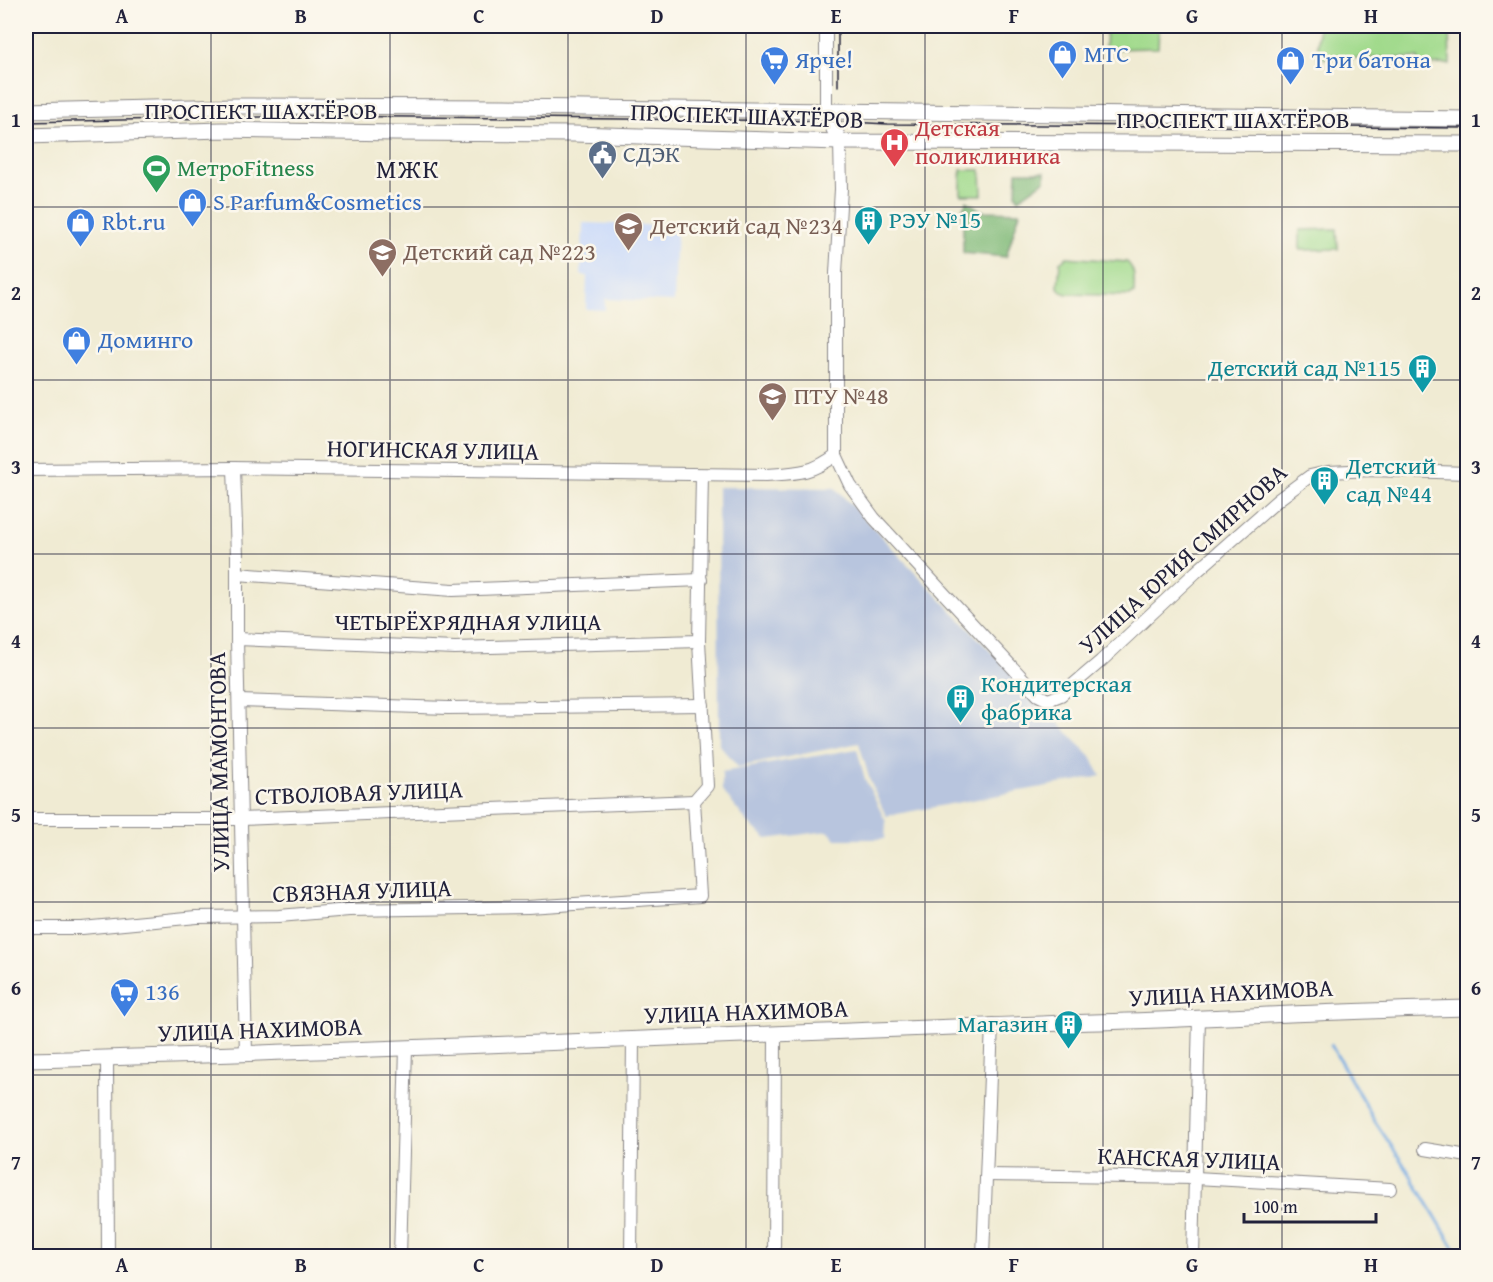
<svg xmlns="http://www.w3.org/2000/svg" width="1493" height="1282" viewBox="0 0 1493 1282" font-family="'Gentium Book Plus',serif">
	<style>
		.built { fill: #ccdbf9 }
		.industrial { fill: #b8c5de }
		.green { fill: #a1da8c; stroke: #627e64; stroke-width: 1.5 }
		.forest { fill: #80ba78; stroke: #516e5a; stroke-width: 1.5 }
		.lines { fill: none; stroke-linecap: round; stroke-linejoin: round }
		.stream { stroke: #74aae2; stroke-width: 3 }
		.minor-casing { stroke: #898687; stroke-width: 14 }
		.major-casing { stroke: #898687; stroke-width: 17 }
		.minor { stroke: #fff; stroke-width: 12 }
		.major { stroke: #fff; stroke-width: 15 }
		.tram { stroke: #22223b; stroke-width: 1.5 }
		.grid { fill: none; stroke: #22223b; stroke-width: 1.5; stroke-opacity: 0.55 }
		.labels { text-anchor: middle; stroke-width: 5; stroke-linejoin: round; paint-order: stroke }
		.shop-label { font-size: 24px; fill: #366cbe; stroke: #fbf7ec; text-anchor: start }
		.street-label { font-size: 24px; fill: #22223b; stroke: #fbf7ec }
		.health-label { font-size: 24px; fill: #be3a42; stroke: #fbf7ec; text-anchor: start }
		.service-label { font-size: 24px; fill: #4e5e75; stroke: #fbf7ec; text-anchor: start }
		.leisure-label { font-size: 24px; fill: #27864d; stroke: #fbf7ec; text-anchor: start }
		.culture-label { font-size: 24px; fill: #0d838f; stroke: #fbf7ec; text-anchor: start }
		.education-label { font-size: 24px; fill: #785e54; stroke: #fbf7ec; text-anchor: start }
		.neighbourhood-label { font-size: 26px; letter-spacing: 1.5px; fill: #22223b; stroke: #fbf7ec }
		.neatline { fill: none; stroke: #22223b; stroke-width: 2 }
		.grid-label { font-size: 20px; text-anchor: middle; font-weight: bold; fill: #22223b }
	</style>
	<rect width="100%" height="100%" fill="#fbf7ec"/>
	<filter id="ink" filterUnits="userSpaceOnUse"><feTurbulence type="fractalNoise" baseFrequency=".0167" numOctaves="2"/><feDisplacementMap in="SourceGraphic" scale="12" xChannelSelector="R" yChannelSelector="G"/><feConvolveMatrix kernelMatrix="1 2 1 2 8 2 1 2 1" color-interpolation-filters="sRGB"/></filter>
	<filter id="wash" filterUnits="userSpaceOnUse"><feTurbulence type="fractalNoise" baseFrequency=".008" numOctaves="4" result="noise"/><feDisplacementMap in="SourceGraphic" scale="24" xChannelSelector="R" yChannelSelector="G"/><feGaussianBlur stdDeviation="1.35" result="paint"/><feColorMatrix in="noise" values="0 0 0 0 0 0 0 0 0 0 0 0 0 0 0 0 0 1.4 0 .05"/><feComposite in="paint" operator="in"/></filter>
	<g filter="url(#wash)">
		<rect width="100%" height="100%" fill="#f0ebd3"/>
		<path class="built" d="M583 223 677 226 674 302 605 299V310L586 309 587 276 581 275Z"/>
		<g class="industrial">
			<path d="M718 487 835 488 1091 757 1101 776 886 816 870 781 859 743 738 767 719 745Z"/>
			<path d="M857 749 865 779 886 822 885 839H836L828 831 767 839 748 823 722 790V772Z"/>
		</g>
		<g class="green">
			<path d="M1106 26H1159L1158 48 1105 49Z"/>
			<path d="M1424 26H1449L1450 64 1418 65V58H1318V28H1423Z"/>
			<path d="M961 170H981L982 195H961Z"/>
			<path d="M1337 229 1338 249 1300 250V230Z"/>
			<path d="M1067 257 1127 262C1136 270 1134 281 1134 293L1130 296 1067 294 1061 292 1058 287 1060 262Z"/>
		</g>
		<g class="forest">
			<path d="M1017 172H1045V180L1019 199 1016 195Z"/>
			<path d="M967 201 982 211 1020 212 1006 257 963 253V208Z"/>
		</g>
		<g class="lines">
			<path class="stream" d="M1331 1045 1374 1120 1410 1174 1459 1256"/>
		</g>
	</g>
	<g filter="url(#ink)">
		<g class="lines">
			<defs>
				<g id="minor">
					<path d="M826 26V112"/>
					<path d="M840 142 841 189 836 273V455L850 485 874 518 1038 695 1048 700 1061 695 1101 661 1196 572 1279 499 1310 476 1328 472 1372 470 1468 473"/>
					<path d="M234 468 237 556V639L246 1054"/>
					<path d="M26 470 234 468 766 475C796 473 811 474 836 455"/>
					<path d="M237 574 453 590 701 580"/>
					<path d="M237 639 455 648 699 641"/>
					<path d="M239 701 448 708 703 705"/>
					<path d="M26 819H241L694 801"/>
					<path d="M26 928H82L197 917 279 916 349 910 528 907 700 896 694 801 707 786 699 641 702 475"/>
					<path d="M107 1058 108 1256"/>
					<path d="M1425 1149 1468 1156"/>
					<path d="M987 1175 1196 1178 1390 1189"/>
					<path d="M400 1256 406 1048"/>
					<path d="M631 1256 633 1039"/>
					<path d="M774 1256 775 1034"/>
					<path d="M983 1256 992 1024"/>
					<path d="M1193 1256 1199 1017"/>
				</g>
				<g id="major">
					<path d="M26 111 235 106 505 107 1468 119"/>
					<path d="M826 112 840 142"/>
					<path d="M26 136 222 130 395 133 574 134 840 142 1468 144"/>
					<path d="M26 1060C393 1051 760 1033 1127 1021 1241 1017 1354 1010 1468 1008"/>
				</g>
			</defs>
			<use href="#minor" class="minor-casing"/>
			<use href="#major" class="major-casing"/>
			<use href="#minor" class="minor"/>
			<use href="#major" class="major"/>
			<g class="tram">
				<path d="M838 26V86"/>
				<path d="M26 122 307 116 830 121 888 124 1468 128"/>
			</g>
		</g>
	</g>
	<path class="grid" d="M211 26V1256M390 26V1256M568 26V1256M746 26V1256M925 26V1256M1103 26V1256M1282 26V1256M26 207H1468M26 380H1468M26 554H1468M26 728H1468M26 902H1468M26 1075H1468"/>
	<defs>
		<symbol id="shop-pin" viewBox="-11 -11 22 30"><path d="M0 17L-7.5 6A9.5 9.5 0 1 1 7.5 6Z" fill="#3f7fe0" stroke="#fbf7ec"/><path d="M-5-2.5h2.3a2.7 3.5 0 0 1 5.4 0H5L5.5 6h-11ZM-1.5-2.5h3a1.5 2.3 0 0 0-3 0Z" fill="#fff"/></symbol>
		<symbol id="supermarket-pin" viewBox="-11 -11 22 30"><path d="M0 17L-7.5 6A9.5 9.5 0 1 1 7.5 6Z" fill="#3f7fe0" stroke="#fbf7ec"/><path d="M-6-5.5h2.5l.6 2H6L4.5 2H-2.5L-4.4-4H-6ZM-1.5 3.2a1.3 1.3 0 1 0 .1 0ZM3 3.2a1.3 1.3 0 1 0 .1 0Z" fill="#fff"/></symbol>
		<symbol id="hospital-pin" viewBox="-11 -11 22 30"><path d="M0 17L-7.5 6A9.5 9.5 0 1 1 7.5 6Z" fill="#e0444e" stroke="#fbf7ec"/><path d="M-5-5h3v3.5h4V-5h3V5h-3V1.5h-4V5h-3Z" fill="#fff"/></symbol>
		<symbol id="civic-pin" viewBox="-11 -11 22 30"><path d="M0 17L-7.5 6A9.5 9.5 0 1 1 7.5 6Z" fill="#5c6f8a" stroke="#fbf7ec"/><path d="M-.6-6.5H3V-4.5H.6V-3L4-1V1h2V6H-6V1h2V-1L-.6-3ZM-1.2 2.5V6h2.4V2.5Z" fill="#fff"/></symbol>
		<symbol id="stadium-pin" viewBox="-11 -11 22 30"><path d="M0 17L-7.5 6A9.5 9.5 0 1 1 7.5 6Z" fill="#2e9e5b" stroke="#fbf7ec"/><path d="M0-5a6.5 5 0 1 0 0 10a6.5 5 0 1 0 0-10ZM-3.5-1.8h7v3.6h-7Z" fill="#fff"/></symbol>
		<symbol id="building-pin" viewBox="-11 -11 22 30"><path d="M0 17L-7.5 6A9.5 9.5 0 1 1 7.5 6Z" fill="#0f9aa8" stroke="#fbf7ec"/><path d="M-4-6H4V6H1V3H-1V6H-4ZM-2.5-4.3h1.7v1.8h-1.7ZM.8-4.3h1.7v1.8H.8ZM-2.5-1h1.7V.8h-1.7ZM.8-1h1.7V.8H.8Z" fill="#fff"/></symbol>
		<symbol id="school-pin" viewBox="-11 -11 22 30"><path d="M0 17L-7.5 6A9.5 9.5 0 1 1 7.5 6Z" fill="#8d6e63" stroke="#fbf7ec"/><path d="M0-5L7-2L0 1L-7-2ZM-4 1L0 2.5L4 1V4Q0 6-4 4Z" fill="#fff"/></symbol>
		<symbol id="university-pin" viewBox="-11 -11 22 30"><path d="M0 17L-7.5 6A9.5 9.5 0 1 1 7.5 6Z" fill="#8d6e63" stroke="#fbf7ec"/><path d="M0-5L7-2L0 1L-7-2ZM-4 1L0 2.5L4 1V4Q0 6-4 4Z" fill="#fff"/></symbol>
	</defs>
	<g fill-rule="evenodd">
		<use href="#shop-pin" x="1046" y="38" width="33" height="45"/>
		<use href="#supermarket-pin" x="758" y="44" width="33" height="45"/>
		<use href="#shop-pin" x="1274" y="44" width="33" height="45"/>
		<use href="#hospital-pin" x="878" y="126" width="33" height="45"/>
		<use href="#civic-pin" x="586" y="138" width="33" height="45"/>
		<use href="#stadium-pin" x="140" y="152" width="33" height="45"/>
		<use href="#shop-pin" x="176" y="186" width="33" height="45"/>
		<use href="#building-pin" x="852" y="204" width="33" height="45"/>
		<use href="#shop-pin" x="64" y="206" width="33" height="45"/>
		<use href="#school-pin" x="612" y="210" width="33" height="45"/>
		<use href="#school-pin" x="366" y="236" width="33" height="45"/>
		<use href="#shop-pin" x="60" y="324" width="33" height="45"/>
		<use href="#building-pin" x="1406" y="352" width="33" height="45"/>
		<use href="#university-pin" x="756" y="380" width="33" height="45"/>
		<use href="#building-pin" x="1308" y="464" width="33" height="45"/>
		<use href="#building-pin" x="944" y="682" width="33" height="45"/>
		<use href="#supermarket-pin" x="108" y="976" width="33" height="45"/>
		<use href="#building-pin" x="1052" y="1008" width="33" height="45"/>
	</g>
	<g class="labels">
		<g class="shop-label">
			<text x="1084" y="62">МТС</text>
			<text x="795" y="68">Ярче!</text>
			<text x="1312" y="68">Три батона</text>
			<text x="213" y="210">S Parfum&amp;Cosmetics</text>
			<text x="102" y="230">Rbt.ru</text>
			<text x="98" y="348">Доминго</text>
			<text x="145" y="1000">136</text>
		</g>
		<g class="street-label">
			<text x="261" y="119">ПРОСПЕКТ ШАХТЁРОВ</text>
			<text transform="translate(747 116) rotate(2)" y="8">ПРОСПЕКТ ШАХТЁРОВ</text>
			<text x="1233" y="128">ПРОСПЕКТ ШАХТЁРОВ</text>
			<text transform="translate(433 450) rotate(1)" y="8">НОГИНСКАЯ УЛИЦА</text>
			<text transform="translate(1183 559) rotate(-42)" y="8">УЛИЦА ЮРИЯ СМИРНОВА</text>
			<text x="468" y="630">ЧЕТЫРЁХРЯДНАЯ УЛИЦА</text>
			<text transform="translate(219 762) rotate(-91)" y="8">УЛИЦА МАМОНТОВА</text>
			<text transform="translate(359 793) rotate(-2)" y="8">СТВОЛОВАЯ УЛИЦА</text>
			<text transform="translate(362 891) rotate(-2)" y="8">СВЯЗНАЯ УЛИЦА</text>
			<text transform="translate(1231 993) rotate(-3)" y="8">УЛИЦА НАХИМОВА</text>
			<text transform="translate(746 1012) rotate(-2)" y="8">УЛИЦА НАХИМОВА</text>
			<text transform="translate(260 1030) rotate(-2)" y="8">УЛИЦА НАХИМОВА</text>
			<text transform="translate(1189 1159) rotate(2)" y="8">КАНСКАЯ УЛИЦА</text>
		</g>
		<g class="health-label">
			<text x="915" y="136">Детская<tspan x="915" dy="28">поликлиника</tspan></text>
		</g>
		<g class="service-label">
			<text x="623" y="162">СДЭК</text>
		</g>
		<g class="leisure-label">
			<text x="177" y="176">МетроFitness</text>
		</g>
		<g class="culture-label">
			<text x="889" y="228">РЭУ №15</text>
			<text x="1401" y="376" text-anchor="end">Детский сад №115</text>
			<text x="1346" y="474">Детский<tspan x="1346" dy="28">сад №44</tspan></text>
			<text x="981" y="692">Кондитерская<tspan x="981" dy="28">фабрика</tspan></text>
			<text x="1048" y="1032" text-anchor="end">Магазин</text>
		</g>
		<g class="education-label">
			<text x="650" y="234">Детский сад №234</text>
			<text x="403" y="260">Детский сад №223</text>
			<text x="794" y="404">ПТУ №48</text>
		</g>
		<g class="neighbourhood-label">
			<text x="408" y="178">МЖК</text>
		</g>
	</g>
	<rect width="1493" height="1282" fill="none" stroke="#fbf7ec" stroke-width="66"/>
	<path d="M1244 1213v9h132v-9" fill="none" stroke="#22223b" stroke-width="3"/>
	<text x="1253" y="1213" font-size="18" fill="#22223b" stroke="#fbf7ec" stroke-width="4.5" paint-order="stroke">100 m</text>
	<rect x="33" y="33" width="1427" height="1216" class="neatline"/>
	<g class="grid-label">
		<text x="122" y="23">A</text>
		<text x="301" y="23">B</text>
		<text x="479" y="23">C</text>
		<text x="657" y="23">D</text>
		<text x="836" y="23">E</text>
		<text x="1014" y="23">F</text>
		<text x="1192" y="23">G</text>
		<text x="1371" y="23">H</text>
		<text x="16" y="127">1</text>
		<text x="1476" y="127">1</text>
		<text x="16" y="300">2</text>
		<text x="1476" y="300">2</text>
		<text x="16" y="474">3</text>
		<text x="1476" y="474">3</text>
		<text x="16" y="648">4</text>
		<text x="1476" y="648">4</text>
		<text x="16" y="822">5</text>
		<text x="1476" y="822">5</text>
		<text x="16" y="995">6</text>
		<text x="1476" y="995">6</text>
		<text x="16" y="1169">7</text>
		<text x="1476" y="1169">7</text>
		<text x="122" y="1272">A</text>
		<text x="301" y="1272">B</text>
		<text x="479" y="1272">C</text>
		<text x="657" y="1272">D</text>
		<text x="836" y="1272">E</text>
		<text x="1014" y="1272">F</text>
		<text x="1192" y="1272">G</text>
		<text x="1371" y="1272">H</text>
	</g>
</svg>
